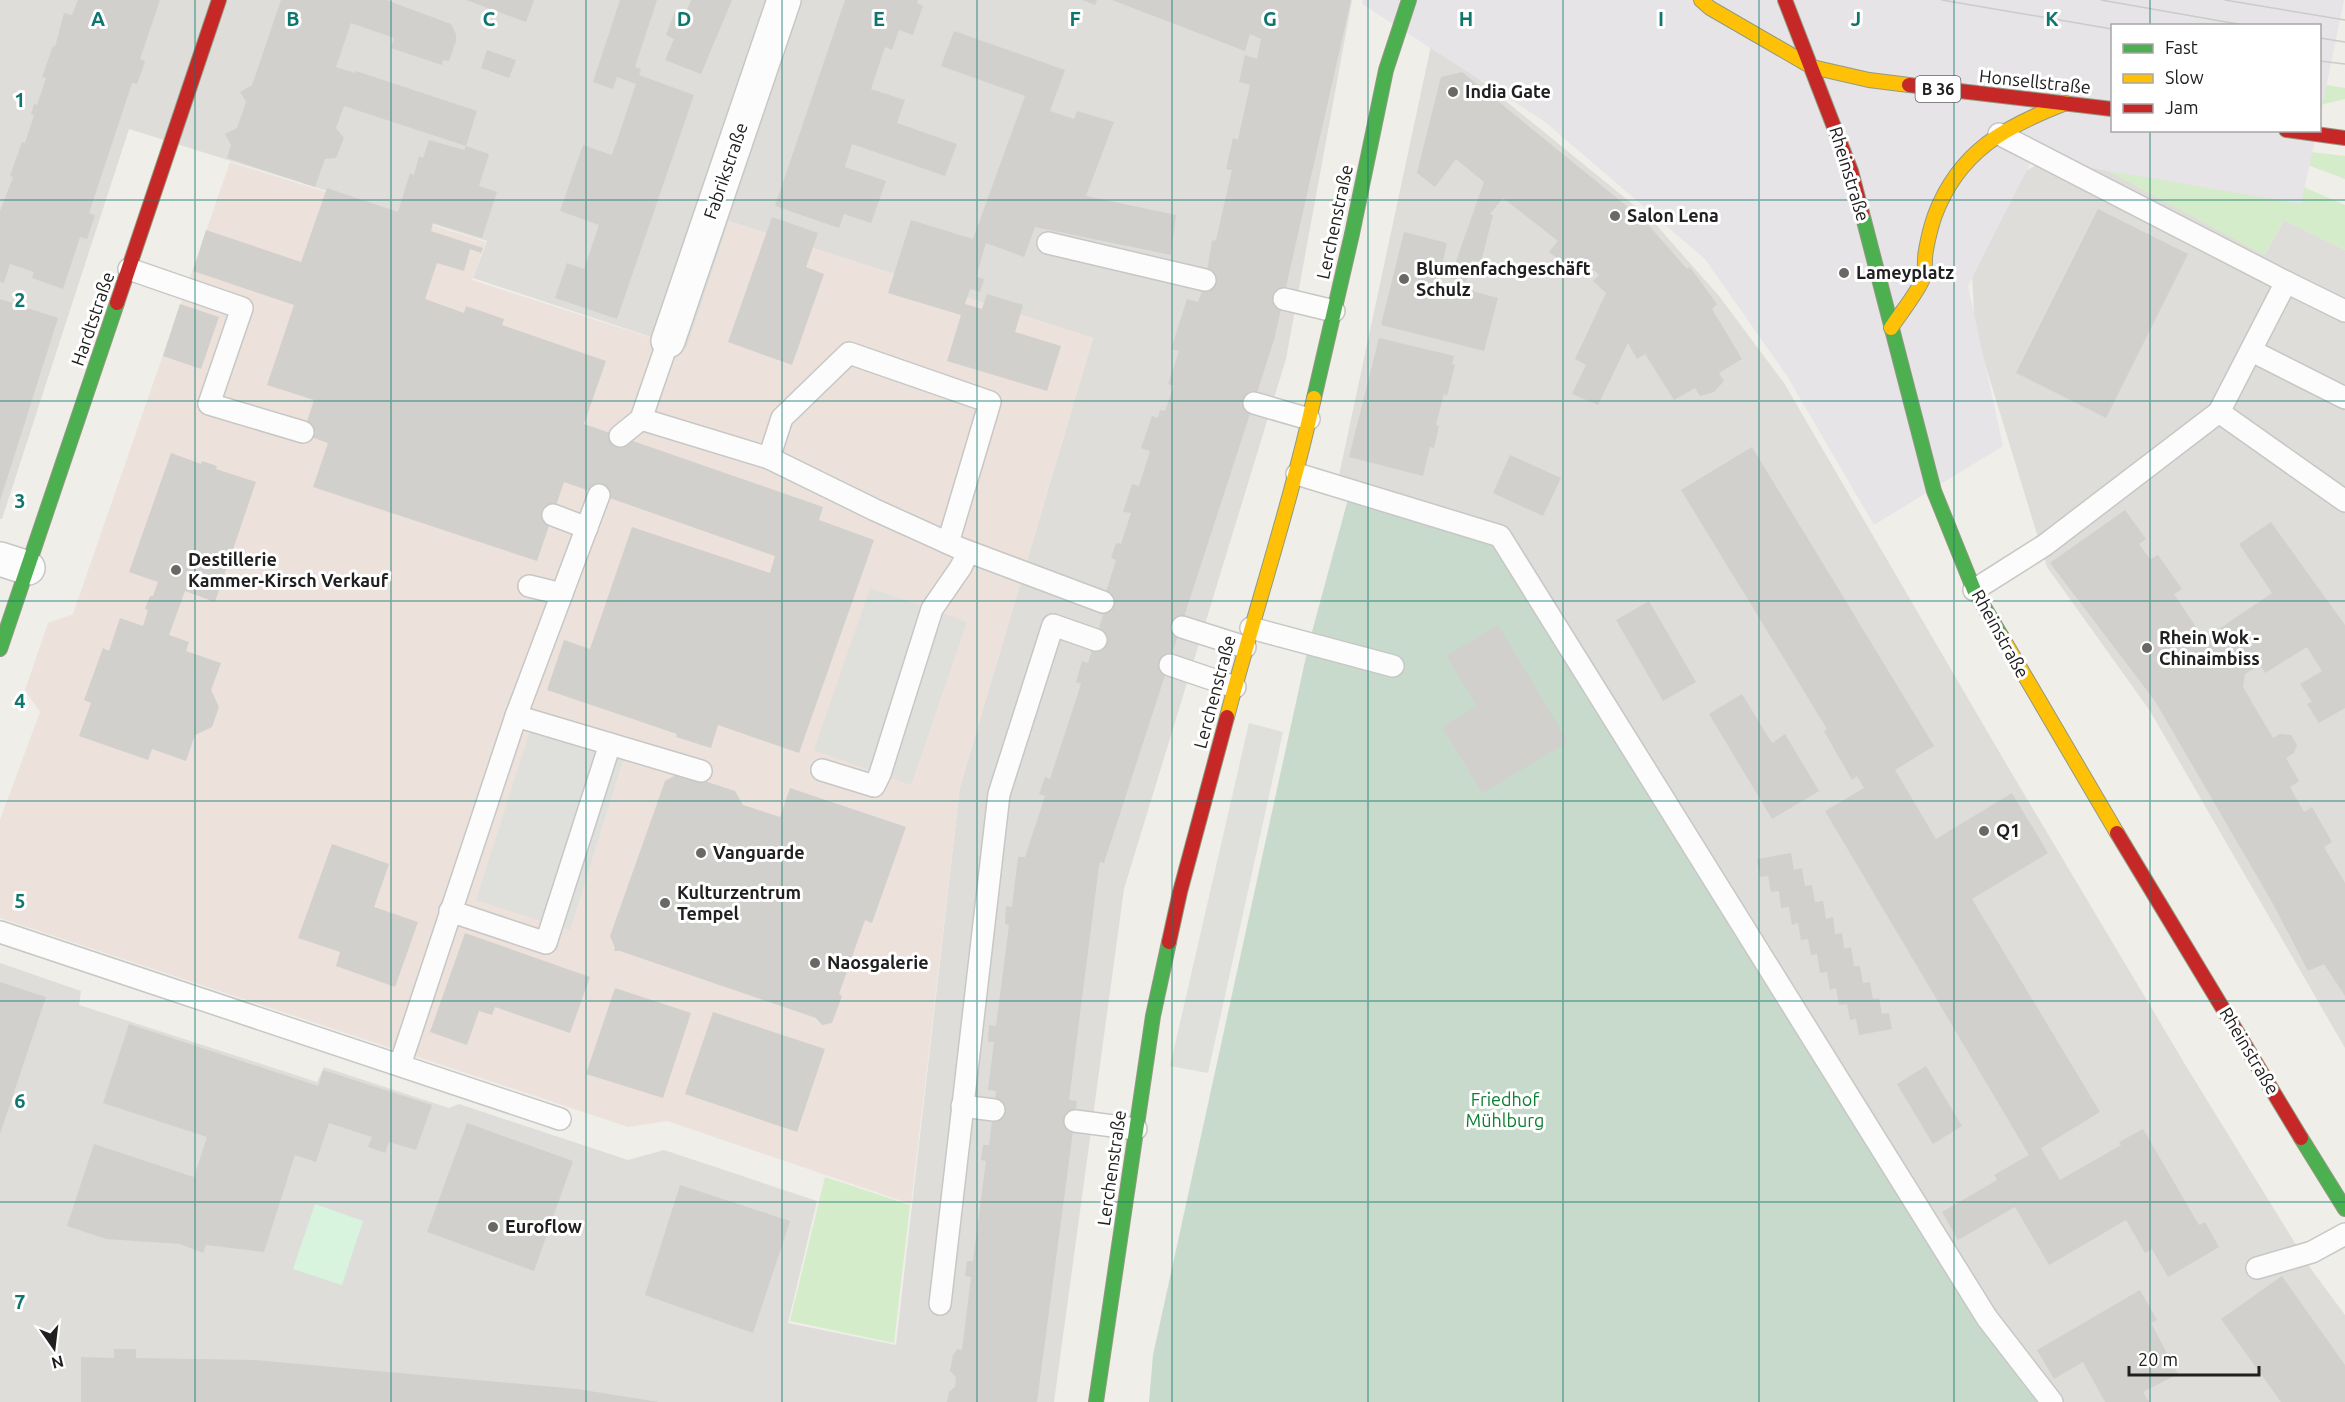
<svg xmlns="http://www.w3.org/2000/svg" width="2345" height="1402" viewBox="0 0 2345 1402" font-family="Ubuntu,sans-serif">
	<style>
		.residential { fill: #deddda }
		.commercial { fill: #ece1db }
		.grass { fill: #d4ecc9 }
		.cemetery { fill: #c8dacc }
		.park { fill: #d8f4df }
		.parking { fill: #dfdfdc }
		.plaza { fill: #e6e4e7 }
		.building { fill: #d1d0cc }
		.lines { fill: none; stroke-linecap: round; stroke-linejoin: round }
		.lane-casing { stroke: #c7c7c5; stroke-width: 24 }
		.street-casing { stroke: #c7c7c5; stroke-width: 36 }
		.fast-casing { stroke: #929980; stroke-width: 16 }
		.slow-casing { stroke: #929980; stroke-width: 16 }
		.jam-casing { stroke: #929980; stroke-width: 16 }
		.lane { stroke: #fdfcfc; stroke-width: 21 }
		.street { stroke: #fdfcfc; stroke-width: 33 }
		.fast { stroke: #4caf50; stroke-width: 14 }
		.slow { stroke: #ffc107; stroke-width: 14 }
		.jam { stroke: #c62828; stroke-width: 14 }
		.tram { stroke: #cbcbca; stroke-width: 1.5 }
		.grid { fill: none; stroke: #0f766e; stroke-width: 1.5; stroke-opacity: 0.55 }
		.poi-dot { fill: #686866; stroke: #fff; stroke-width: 2 }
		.labels { text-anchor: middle; stroke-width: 6; stroke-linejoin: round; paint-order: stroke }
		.shield { fill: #fff; stroke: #636363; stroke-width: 1.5 }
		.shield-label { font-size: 16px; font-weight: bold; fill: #202020 }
		.street-label { font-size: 18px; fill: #202020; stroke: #fff }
		.poi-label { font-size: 18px; font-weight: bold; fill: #202020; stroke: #fff; text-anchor: start }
		.park-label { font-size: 18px; fill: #0d7f32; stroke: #fff }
		.grid-label { font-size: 20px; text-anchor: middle; font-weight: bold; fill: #0f766e; stroke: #fff; stroke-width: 6; stroke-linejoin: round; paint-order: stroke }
	</style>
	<rect width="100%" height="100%" fill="#efeee9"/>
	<g class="residential">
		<path d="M0 0H1352L1286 359 1124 889 1054 1402H0V963L81 991 79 1005 317 1082 324 1067 449 1108 459 1104 628 1160 664 1150 817 1201 788 1323 896 1345 960 787 1093 338 729 221 687 349 473 278 487 241 129 129 2 519H0Z"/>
		<path d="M1432 41 1651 219 1719 296 1784 383 2008 767 2189 1071 2311 1269 2345 1315V1402H2060L1338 480Z"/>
		<path d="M2080 156 2265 254 2284 220 2345 250V1048L2150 711 2047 567 1975 331 1972 275 2017 175 2053 157Z"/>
	</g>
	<path class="commercial" d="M230 162 486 242 472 280 686 349 729 221 1093 338 960 787 911 1204 667 1121 628 1127 0 918V820L40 712 25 690 48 623 73 614Z"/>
	<g class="grass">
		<path d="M2320 84 2345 88V99L2320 105Z"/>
		<path d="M2268 147 2345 156V179L2297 161Z"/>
		<path d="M2080 156 2301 186 2345 205V250L2284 220 2264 255Z"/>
		<path d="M825 1177 910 1205 894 1343 790 1321Z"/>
	</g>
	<path class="cemetery" d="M1348 499 1493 541 2043 1402H1149L1153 1355 1309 643Z"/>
	<path class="park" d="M315 1204 363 1221 342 1285 293 1269Z"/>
	<g class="parking">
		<path d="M870 588 967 622 911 785 814 750Z"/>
		<path d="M1249 723 1283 732 1208 1073 1170 1066Z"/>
		<path d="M532 725 625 754 570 930 476 900Z"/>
	</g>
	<path class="plaza" d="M1363 0H2344L2320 117V26H2112V130L2317 131 2301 204 2033 158 1968 286 2003 446 1874 525 1787 376 1705 259 1544 121 1362 4Z"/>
	<g class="building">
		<path d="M78 0H160L140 59 145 61 141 73 137 84 132 83 89 213 95 215 87 239 80 237 63 289 32 278 34 272 10 264 4 283 0 282V211L13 177 10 176 22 142 25 143 34 115 31 114 34 104 37 105 46 78 42 77 53 46 55 47 64 13 72 15Z"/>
		<path d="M281 0H386L451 24 456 34V41L449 61 443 60 442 65 391 48 394 38 351 23 336 67 355 73 356 71 477 111 466 146 344 106 336 128 344 138 336 158 325 159 315 187 227 158 231 145 225 134 237 128 246 102 240 92 252 85Z"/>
		<path d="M466 0H534L526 22Z"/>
		<path d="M620 0H657L635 67 641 69 639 75 694 95 617 319 555 298 567 263 584 269 599 225 560 211 583 145 612 155 636 84 617 77 613 89 593 82Z"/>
		<path d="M691 0H732L701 74 665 60 674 39 666 35 675 11 685 15Z"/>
		<path d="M845 0H918L917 3 923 6 913 35 899 30 892 50 885 47 871 89 905 100 897 123 957 144 945 176 852 144 845 167 886 181 871 223 844 214 839 228 775 206Z"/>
		<path d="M1082 0H1097L1095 5Z"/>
		<path d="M1112 0H1351L1274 340 1104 863 1100 862 1099 866 1069 1100 1077 1101 1037 1402H947L949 1392 955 1387 956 1377 950 1371 953 1355 957 1349 962 1350 971 1277 965 1276 967 1261H973L986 1161 981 1160 983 1145H989L996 1091 988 1090 994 1042H988L989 1025 996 1026 1009 925 1005 924 1006 906 1012 907 1018 857H1025L1045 796 1039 794 1045 777 1050 779 1081 684 1076 682 1082 661 1088 663 1103 615 1099 614 1116 560 1111 558 1116 543 1121 544 1131 513 1123 512 1132 484 1139 486 1150 451 1141 448 1152 416 1158 418 1160 410 1165 411 1174 386 1168 384 1179 351 1171 349 1187 299 1198 302 1205 283 1212 241 1216 240 1232 170 1226 169 1233 138 1238 140 1250 85 1239 82 1245 55 1257 59 1261 39 1250 34 1245 51Z"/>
		<path d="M954 31 1065 70 1050 111 1074 119 1077 111 1114 122 1086 196 1176 215 1171 255 1035 227 1024 257 986 243 976 277 984 279 980 292 970 289 965 304 982 309 987 294 1023 305 1015 332 1061 346 1047 391 947 361 961 315 888 293 911 220 973 239 1025 96 941 66Z"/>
		<path d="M487 50 516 60 509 78 481 68Z"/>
		<path d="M1462 72 1644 220 1687 269 1690 267 1717 304 1712 309 1742 359 1719 373 1724 381 1714 392 1700 396 1695 388 1674 400 1645 354 1637 359 1628 343 1598 405 1572 394 1586 365 1575 359 1606 293 1593 281 1599 275 1586 264 1577 274 1549 252 1558 241 1503 198 1490 214 1493 215 1481 262 1472 260 1466 282 1450 278 1484 182 1456 159 1435 187 1417 173 1441 77Z"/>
		<path d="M429 140 464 150 466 146 489 154 479 186 497 192 482 238 433 223 431 231 483 248 481 253 470 249 464 271 437 263 425 299 464 313 466 306 504 319 502 325 606 361 584 424 823 507 819 520 874 540 799 753 718 725 711 748 676 737 677 734 547 690 564 640 590 649 632 527 770 573 775 556 564 482 537 561 313 487 328 443 303 434 314 400 267 385 294 305 193 271 206 230 301 262 327 188 398 212 410 173 414 175 419 156 423 158Z"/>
		<path d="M2098 209 2188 254 2106 418 2016 373Z"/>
		<path d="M772 217 818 233 806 267 824 274 792 365 728 342Z"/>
		<path d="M1404 232 1447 243 1438 282 1498 298 1484 351 1381 325Z"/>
		<path d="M0 299 58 318 0 501Z"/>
		<path d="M180 304 219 317 201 369 163 356Z"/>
		<path d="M1379 338 1454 356 1452 364 1455 365 1447 396 1444 394 1436 425 1439 426 1434 448 1430 447 1423 476 1349 457Z"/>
		<path d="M1752 447 1934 746 1895 770 1936 839 2012 793 2048 853 1972 899 2100 1112 2041 1148 2060 1180 2121 1145 2119 1142 2143 1129 2199 1225 2205 1222 2219 1247 2168 1277 2152 1249 2145 1253 2126 1220 2049 1265 2015 1207 1958 1240 1942 1212 1997 1180 1994 1175 2029 1155 1825 811 1864 788 1857 776 1852 780 1824 731 1827 729 1681 490Z"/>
		<path d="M171 453 201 464 202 461 217 466 216 469 256 482 215 602 185 591 169 635 189 642 186 651 221 663 211 690 219 707 212 727 195 735 186 761 152 749 148 760 79 736 91 703 84 700 103 648 109 651 120 618 143 626 148 610 145 609 150 596H153L158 582 129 572Z"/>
		<path d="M1510 455 1561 478 1543 516 1493 493Z"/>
		<path d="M2125 510 2146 539 2139 544 2150 559 2158 555 2182 589 2174 594 2204 639 2272 593 2239 544 2271 522 2345 625V708L2319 723 2307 704 2312 702 2300 684 2322 671 2307 647 2265 673 2260 665 2245 674 2243 687 2273 738 2280 734 2291 735 2297 745 2294 753 2286 758 2299 781 2290 787 2304 812 2312 807 2332 842 2324 847 2345 883V996L2324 964 2308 971 2272 902 2155 701 2050 563Z"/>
		<path d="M1649 601 1696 682 1663 701 1616 620Z"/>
		<path d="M1498 625 1568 742 1482 793 1442 727 1477 706 1446 656Z"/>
		<path d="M1742 694 1772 743 1785 734 1819 791 1772 819 1709 714Z"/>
		<path d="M680 773 735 791 743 805 780 817 790 788 906 827 872 923 865 920 839 994 842 996 832 1023 822 1025 816 1018 620 951H614L615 948 610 936 665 781Z"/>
		<path d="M332 844 389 864 374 907 418 922 395 987 336 966 340 952 298 938Z"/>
		<path d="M1791 853 1794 870 1802 868 1805 886 1812 885 1815 902 1823 901 1826 919 1833 917 1835 934 1842 933 1844 949 1851 947 1854 966H1860L1863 983 1870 982 1873 999 1879 998 1882 1014 1889 1013 1892 1029 1859 1035 1856 1019 1850 1020 1847 1004 1839 1005 1836 988 1830 990 1827 972 1820 973 1817 954 1811 955 1808 939 1801 940 1798 923 1792 925 1789 907 1781 908 1779 891 1771 892 1768 876 1760 877 1757 859Z"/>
		<path d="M465 933 590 977 570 1033 495 1007 492 1015 479 1011 467 1045 430 1032Z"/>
		<path d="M0 982 46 997 0 1134Z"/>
		<path d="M615 988 691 1013 663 1098 586 1074Z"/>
		<path d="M713 1012 825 1049 797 1132 685 1094Z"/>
		<path d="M129 1024 318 1086 323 1070 432 1105 416 1150 389 1142 385 1153 368 1147 372 1137 329 1123 316 1162 295 1155 264 1252 206 1245 203 1253 180 1244 106 1239 67 1226 94 1144 194 1177 207 1137 103 1103Z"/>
		<path d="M1926 1066 1962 1126 1933 1144 1897 1084Z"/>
		<path d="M467 1123 573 1161 534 1271 427 1232Z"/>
		<path d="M680 1185 790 1221 753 1333 645 1295Z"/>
		<path d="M2282 1276 2345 1365V1402H2281L2221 1319Z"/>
		<path d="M2140 1290 2157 1320 2151 1323 2178 1374 2143 1392 2149 1402H2105L2083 1362 2054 1379 2037 1350Z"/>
		<path d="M114 1349H136V1358L255 1360 577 1389 659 1402H81V1357L114 1358Z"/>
	</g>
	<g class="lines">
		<defs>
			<g id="lane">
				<path d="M1999 134 2286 282"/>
				<path d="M1048 243 1205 280"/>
				<path d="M129 269 242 308 209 404 303 432"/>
				<path d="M1284 299 1334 311"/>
				<path d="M2252 351 2345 398"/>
				<path d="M1254 403 1309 419"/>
				<path d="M2219 412 2345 501"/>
				<path d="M641 419 769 458 875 510 959 548 1103 602"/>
				<path d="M620 436 641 419 668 341"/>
				<path d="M769 458 782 418 849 353 990 402 948 543"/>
				<path d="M1297 474 1500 536 1987 1318 2052 1402"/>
				<path d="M553 515 587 528"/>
				<path d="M529 586 562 594"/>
				<path d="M1974 590 2045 545 2219 412 2286 282 2345 311"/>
				<path d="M1182 627 1245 647"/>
				<path d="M1251 628 1393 666"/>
				<path d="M1170 665 1235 687"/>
				<path d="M516 716 701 771"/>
				<path d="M822 770 874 786 880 774 932 609 961 567 968 552"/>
				<path d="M450 911 546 943 610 744"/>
				<path d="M0 932 560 1119"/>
				<path d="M400 1065 516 716 599 495"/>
				<path d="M962 1106 994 1110"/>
				<path d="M1075 1121 1136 1129"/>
				<path d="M2257 1268 2312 1252 2345 1234"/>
				<path d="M940 1304 999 794 1053 625 1096 640"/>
			</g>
			<g id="street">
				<path d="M668 341 784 0"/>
				<path d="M0 559 28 568"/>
			</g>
			<g id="fast">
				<path d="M1862 213 1934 491 1974 590 2002 637"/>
				<path d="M1314 398 1352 234 1386 70 1409 0"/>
				<path d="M0 649 117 303"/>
				<path d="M2301 1138 2345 1209"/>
				<path d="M1096 1402 1153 1016 1169 942"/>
			</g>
			<g id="slow">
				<path d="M1701 0 1710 8 1812 67 1869 80 1909 85"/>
				<path d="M1891 328C1899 315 1919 291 1923 278 1926 269 1924 259 1926 250 1928 239 1931 226 1935 215 1959 151 2006 126 2066 103"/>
				<path d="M2002 637 2117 833"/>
				<path d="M1227 717C1255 610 1290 506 1314 398"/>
			</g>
			<g id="jam">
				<path d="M1785 0 1851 171 1862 213"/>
				<path d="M1909 85 2112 109"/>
				<path d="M2286 130 2345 138"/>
				<path d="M117 303 219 0"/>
				<path d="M2117 833 2301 1138"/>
				<path d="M1169 942 1180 892 1227 717"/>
			</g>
		</defs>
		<use href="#lane" class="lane-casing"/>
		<use href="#street" class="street-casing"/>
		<use href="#fast" class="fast-casing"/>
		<use href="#slow" class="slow-casing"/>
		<use href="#jam" class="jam-casing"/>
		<use href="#lane" class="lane"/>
		<use href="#street" class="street"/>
		<use href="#fast" class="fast"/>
		<use href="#slow" class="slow"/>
		<use href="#jam" class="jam"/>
		<g class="tram">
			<path d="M1942 0 2112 29"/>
			<path d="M2101 0 2249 26"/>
			<path d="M2225 0 2345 20"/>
			<path d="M2320 38 2345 42"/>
			<path d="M2320 61 2345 64"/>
		</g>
	</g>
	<path class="grid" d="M195 0V1402M391 0V1402M586 0V1402M782 0V1402M977 0V1402M1172 0V1402M1368 0V1402M1563 0V1402M1759 0V1402M1954 0V1402M2150 0V26M2150 130V1402M0 200H2345M0 401H2345M0 601H2345M0 801H2345M0 1001H2345M0 1202H2345"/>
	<g class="poi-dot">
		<circle cx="1453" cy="92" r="6"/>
		<circle cx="1615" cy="216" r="6"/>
		<circle cx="1844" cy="273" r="6"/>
		<circle cx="1404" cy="279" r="6"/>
		<circle cx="176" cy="570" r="6"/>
		<circle cx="2147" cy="648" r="6"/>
		<circle cx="1984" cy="831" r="6"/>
		<circle cx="701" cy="853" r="6"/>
		<circle cx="665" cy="903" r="6"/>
		<circle cx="815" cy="963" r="6"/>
		<circle cx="493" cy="1227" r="6"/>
	</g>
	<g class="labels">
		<rect class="shield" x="1915.5" y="76" width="45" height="26" rx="4.5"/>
		<g class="shield-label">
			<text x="1938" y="95">B 36</text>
		</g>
		<g class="street-label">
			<text transform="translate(2035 82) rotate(6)" y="6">Honsellstraße</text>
			<text transform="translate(726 171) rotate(-71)" y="6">Fabrikstraße</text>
			<text transform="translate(1849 174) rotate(73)" y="6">Rheinstraße</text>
			<text transform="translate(1335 222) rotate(-78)" y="6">Lerchenstraße</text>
			<text transform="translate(93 319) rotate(-71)" y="6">Hardtstraße</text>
			<text transform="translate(2000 634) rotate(61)" y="6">Rheinstraße</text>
			<text transform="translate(1215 692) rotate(-75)" y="6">Lerchenstraße</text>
			<text transform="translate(2249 1051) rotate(59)" y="6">Rheinstraße</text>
			<text transform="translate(1112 1168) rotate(-82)" y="6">Lerchenstraße</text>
		</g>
		<g class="poi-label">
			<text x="1465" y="98">India Gate</text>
			<text x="1627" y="222">Salon Lena</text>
			<text x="1416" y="275">Blumenfachgeschäft<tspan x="1416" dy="21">Schulz</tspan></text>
			<text x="1856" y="279">Lameyplatz</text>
			<text x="188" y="566">Destillerie<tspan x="188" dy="21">Kammer-Kirsch Verkauf</tspan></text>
			<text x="2159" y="644">Rhein Wok -<tspan x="2159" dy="21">Chinaimbiss</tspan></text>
			<text x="1996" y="837">Q1</text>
			<text x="713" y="859">Vanguarde</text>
			<text x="677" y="899">Kulturzentrum<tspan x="677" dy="21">Tempel</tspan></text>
			<text x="827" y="969">Naosgalerie</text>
			<text x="505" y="1233">Euroflow</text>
		</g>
		<g class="park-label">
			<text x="1505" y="1106">Friedhof<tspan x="1505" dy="21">Mühlburg</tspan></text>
		</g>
	</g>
	<g class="grid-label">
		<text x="98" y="26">A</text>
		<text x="293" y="26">B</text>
		<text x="489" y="26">C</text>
		<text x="684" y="26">D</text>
		<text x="879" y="26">E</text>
		<text x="1075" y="26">F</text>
		<text x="1270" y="26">G</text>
		<text x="1466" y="26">H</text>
		<text x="1661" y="26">I</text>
		<text x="1856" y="26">J</text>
		<text x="2052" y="26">K</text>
		<text x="20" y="107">1</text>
		<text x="20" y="307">2</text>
		<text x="20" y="508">3</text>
		<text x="20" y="708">4</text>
		<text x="20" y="908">5</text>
		<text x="20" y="1108">6</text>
		<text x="20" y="1309">7</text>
	</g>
	<rect x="2111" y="24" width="210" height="108" fill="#ffffff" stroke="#a6a6a6" stroke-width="1.5"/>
	<rect x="2123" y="44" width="30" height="9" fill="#4caf50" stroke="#a6a6a6" stroke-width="1.5"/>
	<text x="2165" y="54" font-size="18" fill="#202020">Fast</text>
	<rect x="2123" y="74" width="30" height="9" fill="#ffc107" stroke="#a6a6a6" stroke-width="1.5"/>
	<text x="2165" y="84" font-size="18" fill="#202020">Slow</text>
	<rect x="2123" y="104" width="30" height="9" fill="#c62828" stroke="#a6a6a6" stroke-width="1.5"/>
	<text x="2165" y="114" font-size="18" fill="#202020">Jam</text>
	<g transform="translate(54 1348) rotate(166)" stroke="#ffffff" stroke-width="4.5" paint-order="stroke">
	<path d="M0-4.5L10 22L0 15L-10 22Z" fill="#202020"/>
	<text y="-9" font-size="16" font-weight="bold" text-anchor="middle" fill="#202020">N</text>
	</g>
	<path d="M2129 1366v9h130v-9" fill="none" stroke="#202020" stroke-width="3"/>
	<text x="2138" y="1366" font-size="18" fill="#202020" stroke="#ffffff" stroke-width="4.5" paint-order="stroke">20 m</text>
</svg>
